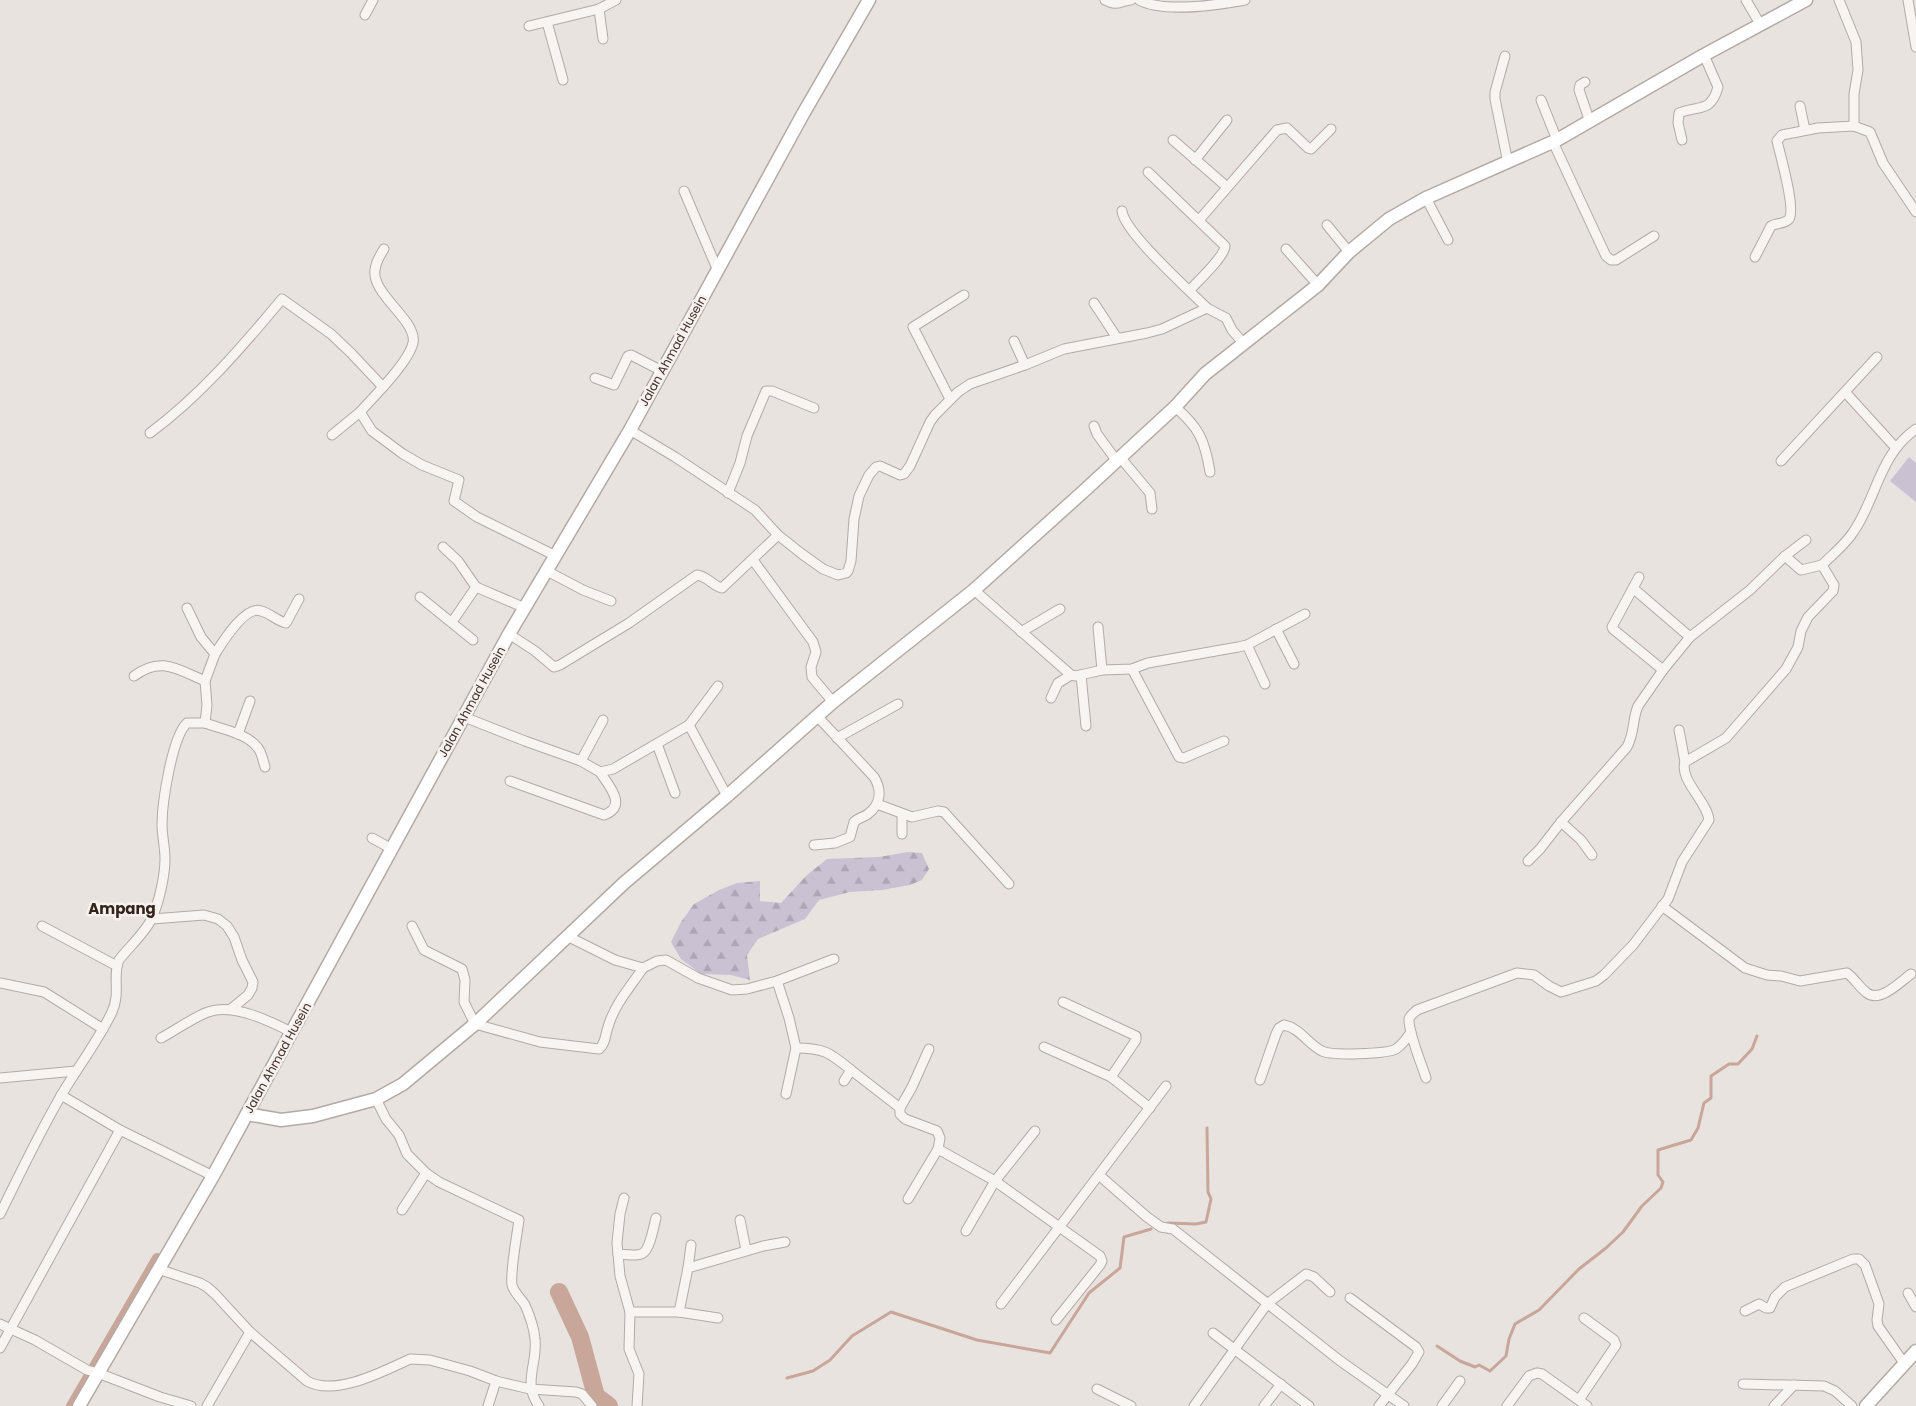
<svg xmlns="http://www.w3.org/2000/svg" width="1916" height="1406" viewBox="0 0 1916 1406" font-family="Poppins,sans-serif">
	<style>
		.grass { fill: #cac1d3 }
		.forest { fill: url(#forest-firs) }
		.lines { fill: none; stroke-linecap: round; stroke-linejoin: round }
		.stream { stroke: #c9a69a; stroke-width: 3 }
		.canal { stroke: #c9a69a; stroke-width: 10 }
		.river { stroke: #c9a69a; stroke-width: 18 }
		.street-casing { stroke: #b3aaa5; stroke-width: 11 }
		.secondary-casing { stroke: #b3aaa5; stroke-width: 15 }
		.street { stroke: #f7f4f2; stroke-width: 9 }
		.secondary { stroke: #fff; stroke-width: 12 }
		.labels { text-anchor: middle; stroke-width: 5; stroke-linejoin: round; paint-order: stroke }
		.street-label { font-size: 12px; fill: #403128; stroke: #f6f1ef }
		.quarter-label { font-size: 15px; font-weight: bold; fill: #31241a; stroke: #f6f1ef }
	</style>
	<defs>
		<pattern id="forest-firs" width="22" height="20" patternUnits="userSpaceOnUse" patternTransform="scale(1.25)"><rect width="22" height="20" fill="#cac1d3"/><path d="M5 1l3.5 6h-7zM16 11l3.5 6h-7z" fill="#afa6b5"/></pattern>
	</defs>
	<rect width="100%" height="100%" fill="#e9e3e0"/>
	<path class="grass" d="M1909 457 1916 463V502L1890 481Z"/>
	<path class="forest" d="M908 852 922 853 929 869 922 880 910 885 882 890 850 892 819 900 805 919 758 939 747 955 750 980 731 975 701 974 681 959 671 942 681 922 694 904 719 890 737 883 760 881V901L781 903 807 875 827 859 879 857Z"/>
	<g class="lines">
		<g class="stream">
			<path d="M1168 1223 1196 1224 1206 1222 1211 1199 1208 1192 1207 1128"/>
			<path d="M1437 1346 1460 1361 1475 1367 1479 1365 1490 1371 1506 1356 1509 1339 1515 1324 1539 1310 1579 1269 1606 1248 1623 1232 1642 1206 1661 1188 1663 1182 1658 1175V1150L1691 1140 1698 1128 1704 1103 1711 1098V1076L1729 1064H1738L1752 1049 1757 1036"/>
			<path d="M787 1378 813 1371 830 1360 852 1336 891 1312 977 1340 1050 1353 1089 1293 1120 1268 1124 1237 1151 1229"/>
		</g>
		<path class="canal" d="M71 1406 157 1258"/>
		<path class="river" d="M559 1292 580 1337 596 1396 609 1406"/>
		<defs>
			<g id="street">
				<path d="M1105 0C1119 7 1119 1 1131 0"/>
				<path d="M1139 0C1163 13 1218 5 1245 0"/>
				<path d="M1746 0 1760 24"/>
				<path d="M1839 0 1856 42 1858 70 1854 94V126"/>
				<path d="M1908 0 1916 47"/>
				<path d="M599 9 603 39"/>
				<path d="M365 15 373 0"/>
				<path d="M547 22 563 80"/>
				<path d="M529 26 599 9 616 0"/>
				<path d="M1505 56 1495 92V99L1508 163"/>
				<path d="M1585 82 1580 85 1579 90 1590 122"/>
				<path d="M1541 100 1557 140"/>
				<path d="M1800 106 1805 130"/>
				<path d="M1173 140 1227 187"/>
				<path d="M1682 140 1678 123 1679 113C1699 105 1711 113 1718 87L1704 55"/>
				<path d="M1553 142 1606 256 1611 260H1616L1654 236"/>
				<path d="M1195 160 1227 120"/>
				<path d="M1148 172 1225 246C1225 256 1198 281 1190 290"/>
				<path d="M684 191 718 271"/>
				<path d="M1426 198 1448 240"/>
				<path d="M1122 211C1124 232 1189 290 1207 308"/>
				<path d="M1200 219 1277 130 1287 128 1308 148 1311 149 1331 129"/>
				<path d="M1327 225 1349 252"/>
				<path d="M1286 249 1318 285"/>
				<path d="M1755 257 1771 226C1776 223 1785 224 1789 219 1796 209 1780 154 1777 141L1782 135 1818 128 1854 126 1870 132 1883 163 1916 212"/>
				<path d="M1094 303 1117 338"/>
				<path d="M1014 341 1025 365"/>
				<path d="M595 378 614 385 628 356 631 355 662 371"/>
				<path d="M383 387C392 377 410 356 413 343 418 321 371 294 375 270 376 262 380 255 384 249"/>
				<path d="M1846 393 1895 447"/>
				<path d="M950 399 913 327 964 295"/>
				<path d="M1175 407C1199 427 1205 441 1210 472"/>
				<path d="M360 412 372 431 403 454 422 465 459 480 454 501 477 517 556 556"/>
				<path d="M1094 426 1097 434 1116 460"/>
				<path d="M630 430 675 457 755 510 778 535 802 554 823 569 838 575 846 573 848 571 851 561 854 519 859 496 869 475 876 467 880 466 900 475 904 474 910 466 930 422 935 415 958 392 970 384 1025 365 1064 349 1147 333 1162 329 1207 308 1226 318 1232 330 1243 343"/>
				<path d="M150 433C200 396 242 347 282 299L331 334 351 353 383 387 360 412 332 435"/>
				<path d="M1120 457 1150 493 1152 509"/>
				<path d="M1781 461 1877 357"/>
				<path d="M728 493 740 463 747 436 766 391H772L814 408"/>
				<path d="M443 547 458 561 476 587 525 608"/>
				<path d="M1785 556 1801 570 1822 565"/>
				<path d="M753 560 813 642 816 652 811 667 812 677 833 702"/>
				<path d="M547 571 583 590 611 601"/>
				<path d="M1639 577 1612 627 1613 629 1663 670"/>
				<path d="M1634 589 1690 637"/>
				<path d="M974 590 1071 675"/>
				<path d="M420 597 473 640"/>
				<path d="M187 608 201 637 215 654 205 681 207 705 205 723C221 729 247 733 258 748 262 753 263 761 265 767"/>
				<path d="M452 622 476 587"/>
				<path d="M1098 627 1102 670"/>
				<path d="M1276 629 1294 664"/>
				<path d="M1021 632 1060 609"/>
				<path d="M509 634 535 651 554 667 560 665 629 623 697 575C707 576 713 586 722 588L778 535"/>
				<path d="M1247 645 1265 684"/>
				<path d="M215 654C222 643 245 605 261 611 270 613 277 621 286 623L299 599"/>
				<path d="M1132 669 1179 757 1184 758 1224 741"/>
				<path d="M1081 675 1086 726"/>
				<path d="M134 676C161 656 177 669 205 681"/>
				<path d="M1051 698 1058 683 1071 675 1076 676 1102 670 1132 669 1148 663 1238 647 1247 645 1305 614"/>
				<path d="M464 717 525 741 581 761 600 772 613 769 689 725 727 796"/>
				<path d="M689 725 718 686"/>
				<path d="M1679 730 1685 762"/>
				<path d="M238 734 250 701"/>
				<path d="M837 738 898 704"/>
				<path d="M657 744 675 793"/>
				<path d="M581 761 603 720"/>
				<path d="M510 781 604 815C628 806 609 786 600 772"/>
				<path d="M877 804 912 817 938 811 944 812 1009 884"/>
				<path d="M1561 822 1581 840 1592 855"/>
				<path d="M902 834V814"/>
				<path d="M372 838 392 849"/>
				<path d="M814 845 835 843 850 837 854 822C858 818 864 817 868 814 881 804 882 790 874 777L817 716"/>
				<path d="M1528 861 1540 849 1561 822 1627 747C1635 732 1632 720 1638 706L1663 670 1690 637 1750 590 1785 556 1806 540"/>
				<path d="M1662 906 1745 968 1767 975 1781 976 1800 981 1847 973C1855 979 1859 987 1867 993 1880 1003 1900 982 1911 974"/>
				<path d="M152 919 204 915 218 919 227 926 234 937 242 960 253 982 252 988 248 995 231 1009"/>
				<path d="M42 926 117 966"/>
				<path d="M412 926 424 950 462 969 465 980 464 1002 475 1024 540 1042 599 1049C606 1043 605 1035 608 1027 614 1005 631 986 643 968"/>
				<path d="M567 936 615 960 643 968 657 961 666 960 698 978 732 990 747 989 777 981 834 959"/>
				<path d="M777 981 789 1018 796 1048 786 1094"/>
				<path d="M0 983 44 992 103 1029"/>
				<path d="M1063 1002 1136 1036V1040L1111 1077"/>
				<path d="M161 1038C176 1030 192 1018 208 1012 233 1003 270 1021 293 1033"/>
				<path d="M1044 1047 1111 1077 1150 1108"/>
				<path d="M796 1048C825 1048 830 1053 851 1070L844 1081"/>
				<path d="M851 1070 900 1108"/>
				<path d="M0 1078 76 1071"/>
				<path d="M1426 1078C1422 1065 1408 1032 1409 1019 1410 1015 1414 1013 1417 1010L1517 973 1534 975 1549 986 1561 992 1596 981 1604 975 1633 945 1668 899 1682 862 1709 820C1707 801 1679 780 1685 762L1726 738 1786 669 1798 647 1801 631 1808 617 1833 591 1834 585 1822 565C1833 554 1846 544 1854 531 1877 497 1879 455 1916 429"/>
				<path d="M1260 1080 1276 1034 1279 1028 1284 1025C1300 1028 1308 1044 1322 1051 1331 1056 1387 1054 1396 1049 1402 1045 1407 1038 1411 1032"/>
				<path d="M61 1095 120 1130 213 1176"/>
				<path d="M376 1099 386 1119 399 1135 407 1154 426 1173 439 1182 519 1220C517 1235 510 1272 512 1285 514 1293 521 1298 525 1305 529 1314 534 1328 535 1339 538 1363 522 1383 539 1406"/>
				<path d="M938 1149 995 1181 1100 1256 1102 1261 1100 1265 1056 1320"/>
				<path d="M1100 1176 1147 1217 1161 1227 1173 1229 1339 1360 1404 1406"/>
				<path d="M624 1198 620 1214 617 1243 620 1276 630 1312 629 1349 639 1374 637 1406"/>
				<path d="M908 1199 938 1149 940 1138 937 1131 905 1119 900 1114V1108L912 1087 929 1049"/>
				<path d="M402 1210 426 1173"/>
				<path d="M0 1214C20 1174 39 1133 62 1094 78 1067 98 1041 112 1012 121 993 112 975 119 960 128 948 146 932 152 918 159 902 165 876 165 859 165 847 162 836 162 825 162 803 172 737 187 723H205"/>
				<path d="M740 1220 746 1250"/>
				<path d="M966 1231 995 1181 1035 1131"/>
				<path d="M618 1254C625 1254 637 1257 643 1253 650 1249 654 1225 656 1218"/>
				<path d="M688 1268 691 1245"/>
				<path d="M158 1269 200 1283 207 1287 215 1294 250 1332 307 1381C335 1397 384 1371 410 1359L430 1360 470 1371 496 1381 530 1389 576 1392 582 1394 592 1406"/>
				<path d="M1908 1293 1916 1307"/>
				<path d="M1350 1298 1416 1347 1419 1352 1412 1364 1379 1406"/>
				<path d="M1001 1304 1166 1086"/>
				<path d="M1745 1311 1759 1304 1766 1308H1770L1775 1297 1785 1287 1853 1259H1859L1865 1265 1873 1287 1879 1304 1877 1320 1878 1326 1904 1363"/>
				<path d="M630 1312H679L688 1268 763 1246 785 1242"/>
				<path d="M679 1312 718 1318"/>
				<path d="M0 1324 35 1340 87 1370 98 1373 160 1397 191 1406"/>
				<path d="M1213 1333 1309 1406"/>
				<path d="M0 1348 120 1130"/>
				<path d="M1743 1384 1824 1386 1835 1391 1852 1406"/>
				<path d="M1097 1389 1131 1406"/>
				<path d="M1579 1400 1616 1345 1614 1340 1584 1318"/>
				<path d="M207 1406 250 1332"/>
				<path d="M488 1406 496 1381"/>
				<path d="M1194 1406 1267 1304 1306 1274 1314 1277 1330 1292"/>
				<path d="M1264 1406 1281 1384"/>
				<path d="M1442 1406 1460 1381"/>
				<path d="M1507 1406 1529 1376 1537 1373 1542 1374 1587 1406"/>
				<path d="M1774 1406 1794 1385"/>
			</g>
			<g id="secondary">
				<path d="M247 1114 281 1120 313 1116 376 1099 403 1084 475 1024 624 883 727 796 833 702 974 590 1085 490 1175 407 1205 374 1318 285 1349 252 1389 219 1426 198 1557 140 1704 55 1806 0"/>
				<path d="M79 1406 213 1176 509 634 630 430 803 114 869 0"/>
				<path d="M1866 1406 1916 1351"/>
			</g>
		</defs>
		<use href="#street" class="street-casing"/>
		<use href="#secondary" class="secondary-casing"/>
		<use href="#street" class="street"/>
		<use href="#secondary" class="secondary"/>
	</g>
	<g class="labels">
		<g class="street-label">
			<text transform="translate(673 351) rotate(-61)" y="4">Jalan Ahmad Husein</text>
			<text transform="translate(472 702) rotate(-61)" y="4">Jalan Ahmad Husein</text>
			<text transform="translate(278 1058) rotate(-61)" y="4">Jalan Ahmad Husein</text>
		</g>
		<g class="quarter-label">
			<text x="122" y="914">Ampang</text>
		</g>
	</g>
</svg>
